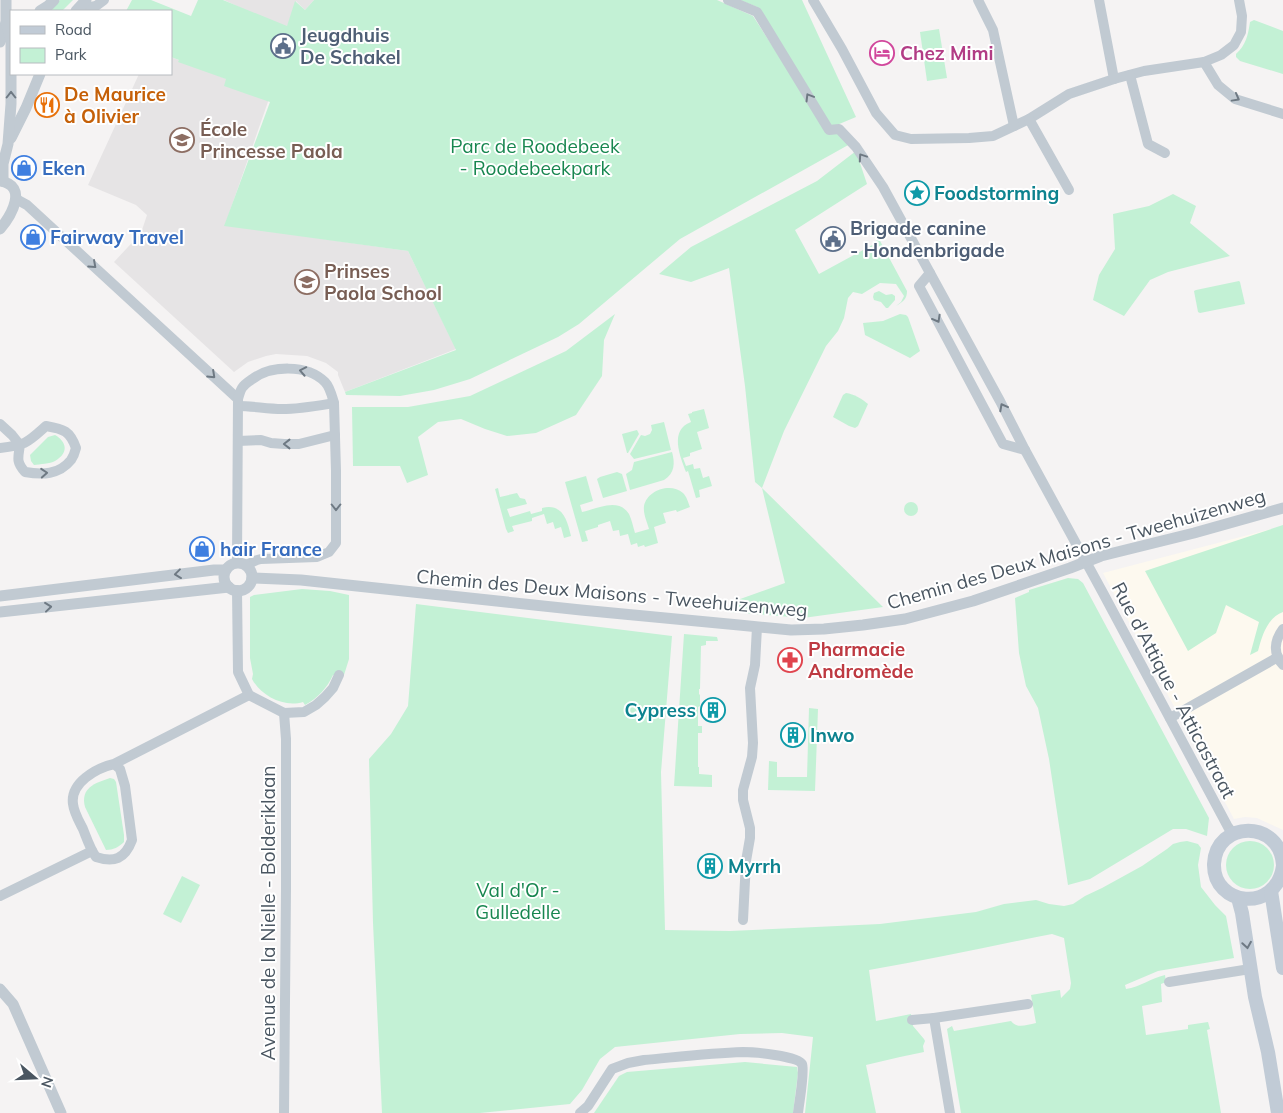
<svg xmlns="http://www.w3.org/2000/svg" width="1283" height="1113" viewBox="0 0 1283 1113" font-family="Mulish,sans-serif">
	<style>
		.commercial { fill: #fdf9ef }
		.education { fill: #e6e4e5 }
		.green { fill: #c3f1d5 }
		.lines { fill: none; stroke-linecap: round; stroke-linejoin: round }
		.minor { stroke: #c1cad2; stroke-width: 10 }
		.tertiary { stroke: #c1cad2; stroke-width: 11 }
		.secondary { stroke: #c1cbd6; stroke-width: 14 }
		.oneway { stroke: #6e7983 }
		.oneway2 { stroke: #6e7984 }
		.labels { text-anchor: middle; stroke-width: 4; stroke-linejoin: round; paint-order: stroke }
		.service-label { font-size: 19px; font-weight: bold; fill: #4e5e75; stroke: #fff; text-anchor: start }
		.hotel-label { font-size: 19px; font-weight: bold; fill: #b23c85; stroke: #fff; text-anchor: start }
		.food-label { font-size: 19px; font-weight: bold; fill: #c56008; stroke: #fff; text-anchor: start }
		.education-label { font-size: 19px; font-weight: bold; fill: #785e54; stroke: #fff; text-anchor: start }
		.park-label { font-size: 19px; fill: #17864f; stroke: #fff }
		.shop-label { font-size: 19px; font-weight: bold; fill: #366cbe; stroke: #fff; text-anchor: start }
		.culture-label { font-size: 19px; font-weight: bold; fill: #0d838f; stroke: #fff; text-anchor: start }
		.street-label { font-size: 19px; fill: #4a5661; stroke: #fff }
		.health-label { font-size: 19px; font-weight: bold; fill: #be3a42; stroke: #fff; text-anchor: start }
	</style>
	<rect width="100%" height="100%" fill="#f5f3f3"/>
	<path class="commercial" d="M1283 526V830L1257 818 1245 817 1234 819 1103 573Z"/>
	<g class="education">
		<path d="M224 0H314L305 10 296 1 287 27 254 14Z"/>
		<path d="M171 57 270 96 225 225 408 251 456 349 345 392 338 375V372L326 363 307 356 276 354 266 356 248 362 234 372 114 262 141 233 147 215 136 205 88 185 139 74H171Z"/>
	</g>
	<g class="green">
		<path d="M60 0H73L62 11H48Z"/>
		<path d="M132 0H151L191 16 198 0H223L287 26 295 1 305 10 314 0H717L753 16 828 132H839L850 144 680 239 579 324 558 337 470 379 434 390 400 396 346 395 345 392 456 350 408 251 224 226 270 102 224 86 226 79 178 62 179 60 171 57V11H126Z"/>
		<path d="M740 0H802L856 117 832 127 757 7Z"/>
		<path d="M1254 20 1283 31V74L1240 61 1236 57V54C1246 45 1248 35 1250 22Z"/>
		<path d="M939 29 947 78 927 81 920 32Z"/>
		<path d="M856 151 867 184 795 230 819 274 876 243V241L879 239 907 291C907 299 903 302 896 306L901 302 904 296 896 284 880 283 862 294 853 292 848 298 844 318 838 331 826 346 784 431 762 488 883 607 803 618 731 612 729 603 785 583 762 488 755 482 745 386 729 268 691 282 659 274 691 247 817 181Z"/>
		<path d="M1173 194 1196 206 1190 223 1230 256 1168 272 1150 280 1124 316 1093 300 1099 275 1115 249 1113 214 1149 206Z"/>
		<path d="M1239 281 1240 282 1245 304 1200 313 1198 312 1194 291 1196 290Z"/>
		<path d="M879 291 886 295 892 294 895 296V300L888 308H886L881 302 874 300 873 297 874 293Z"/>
		<path d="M615 314 604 340 602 376 576 415 536 433 507 436 485 429 461 419 438 422 418 437 428 475 407 483 400 466H353L352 407H408L470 396 566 351Z"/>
		<path d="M900 314 906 315 908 317 920 351 910 358 865 335 863 323 883 321Z"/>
		<path d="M846 393C854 394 862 399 868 404L858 426 855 428 849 426 833 417 843 395Z"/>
		<path d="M704 409 709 428 697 432 702 449 690 453V456L683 458 686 466 693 464 694 469 700 468 703 478 709 476 712 486 699 490 700 497 696 498 688 471 686 472C680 456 669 430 691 422L688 414 692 413V412Z"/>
		<path d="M664 422 671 450 634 459 630 454 641 435 645 436 650 434 652 430 651 425Z"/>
		<path d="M637 430 639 434 628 453H627L622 434Z"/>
		<path d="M55 435C67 442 69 453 55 461 50 464 40 464 34 465L31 461 30 455 48 437Z"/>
		<path d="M672 452C675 463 675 473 664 480L630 490 626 474 632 470 634 462Z"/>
		<path d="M617 472 622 474 627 491 603 498 597 479 600 477Z"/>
		<path d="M586 476 593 501 580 505 582 512C597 509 618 497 629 514 632 520 633 527 635 533L649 529C647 522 643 514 644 506 647 490 671 482 683 493 687 497 688 502 690 507L677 512 676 510 663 513 666 523 654 527 658 543 645 547 644 545 638 547 637 543 631 545 628 534 620 536 619 530 613 531 610 521 598 525V527L585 531 588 541 582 542 565 482Z"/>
		<path d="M498 488 500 497 517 493 520 498 525 499 527 504 507 509 510 517 530 511 531 514 542 511V508C563 503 567 520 571 536L564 538 561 527 555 529 553 522 547 524 544 514 532 518V521L512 526 514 531 508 533 506 529 495 489Z"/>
		<circle cx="911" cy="509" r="7"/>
		<path d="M1283 525V612C1267 618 1262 636 1258 651L1250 655 1259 622 1226 605 1216 633 1188 651 1145 571Z"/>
		<path d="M1068 578 1078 579 1083 583 1209 818 1207 836 1186 829H1173L1090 879 1068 885 1049 759 1038 708 1026 686 1019 653 1015 598 1029 592V590Z"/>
		<path d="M302 589 330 591 349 595V659L344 675H333C327 688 318 698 305 705L303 702C284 708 261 696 252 679L253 674 250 658V597L254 595Z"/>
		<path d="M416 604 672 636 661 772 665 930 730 931 880 924 976 912 1004 904 1036 900 1049 904 1064 906 1073 904 1085 896 1102 888 1142 866 1167 849 1173 844 1180 842 1187 841 1198 844 1201 848 1198 865 1201 887 1215 905 1226 916 1234 958 1158 971 1125 985 1126 989C1140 987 1151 978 1165 975L1166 982 1161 984 1162 1002 1142 1006 1146 1035 1188 1029V1025L1208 1022 1210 1029 1207 1030 1221 1113H961L947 1029 952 1026 954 1031 1011 1021C1017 1029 1026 1025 1036 1023L1031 995 1060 990 1061 998 1070 989 1071 983 1064 938 1052 934C991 946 930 960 869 970L876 1021 911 1014 913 1026 924 1039 925 1041 923 1046 924 1052 900 1057 866 1065 876 1113H805L813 1037 782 1033 740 1034 615 1047 600 1059 582 1090 570 1104 480 1113H382L373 923 369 759 391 734 408 706Z"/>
		<path d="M684 634 717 637 718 641H706V645L701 646 700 689H699V694L700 695V706L698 707V726H702V733H698V767H699V774L712 775V787L674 786Z"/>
		<path d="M809 708 818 709 815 791 768 790 769 761 777 762V777H807Z"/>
		<path d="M110 778 114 779 116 782 124 835V842C119 847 113 850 106 850L85 807C80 788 95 783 110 778Z"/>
		<circle cx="1250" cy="865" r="24"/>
		<path d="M182 876 200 885 181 923 163 914Z"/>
		<path d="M745 1062 797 1067 798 1073 793 1113H594L619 1076 627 1072Z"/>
	</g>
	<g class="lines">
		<g class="minor">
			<path d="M728 0 757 12 829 130 839 129 856 147 883 187 1000 401 1025 450 1103 593 1228 827 1233 834"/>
			<path d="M813 0 842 49 876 113 895 135 911 139 969 138 993 136 1029 119 1069 94 1114 79 1144 71 1204 62 1221 55 1234 45 1241 32 1242 16 1239 0"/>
			<path d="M978 0 993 30 1014 126"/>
			<path d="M1099 0 1114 79"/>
			<path d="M79 9 96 6 104 0"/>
			<path d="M1204 62 1218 85 1235 99 1283 114"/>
			<path d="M1130 75 1148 144 1165 153"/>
			<path d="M1029 119 1069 190"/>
			<path d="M16 199 27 205 238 399"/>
			<path d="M930 273 919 286 1003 444 1025 450"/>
			<path d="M238 406C253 406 267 409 282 409 300 409 316 406 334 403"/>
			<path d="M0 424 12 435 20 445C18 458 16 462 25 472 42 475 59 475 71 460 73 457 75 452 76 448 70 431 64 429 46 426 27 443 26 445 0 448"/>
			<path d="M238 441 261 440 271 443 284 444H299L335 435"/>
			<path d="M237 563 238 399C239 396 240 391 242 388 244 385 248 382 251 380 270 365 307 364 325 382 330 387 332 396 334 403L336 471V543L329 552 317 557 261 559 257 560 246 565"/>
			<path d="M237 590 238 672 249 695 284 713 304 712 316 705 325 697 333 688 339 675"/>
			<path d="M1283 629C1274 641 1273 654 1283 665"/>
			<path d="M1170 718 1278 657"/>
			<path d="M114 764 120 769 125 786 132 840C125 859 114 863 96 857 90 849 87 839 83 829 79 821 74 813 73 804 70 783 96 768 114 764L249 695"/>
			<path d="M0 896 92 851"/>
			<path d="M743 920 746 861 750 838V828L743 800V790L752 757 753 743 750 688 755 665 757 627"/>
			<path d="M1169 982 1250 969"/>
			<path d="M912 1020 934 1018"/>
			<path d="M284 1113 286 888V739L284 713"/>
			<path d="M580 1113 588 1106 612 1069 628 1063 644 1060C677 1057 710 1053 743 1052 753 1052 798 1056 802 1064 805 1071 799 1103 798 1113"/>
			<path d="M950 1113 934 1018 1028 1004"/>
		</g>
		<g class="tertiary">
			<path d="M40 11 48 6 54 0"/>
			<path d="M76 11 86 0"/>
			<path d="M0 42V36L6 23"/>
			<path d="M11 138 26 108 40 74"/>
			<path d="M0 181C29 186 11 216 0 229"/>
			<path d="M3 181V164L8 144 11 104V43L6 23V0"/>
			<circle cx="238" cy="577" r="14"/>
			<path d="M252 578 301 580 581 610 739 625 791 630 824 629 863 625 905 619 973 601 1070 568 1101 556 1194 533 1283 508"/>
			<path d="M0 596 214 570H226"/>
			<path d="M0 612 229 587"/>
			<path d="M0 989 13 1004 61 1113"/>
		</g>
		<g class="secondary">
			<path d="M1283 865C1280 819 1216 820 1214 864 1213 906 1276 914 1283 866"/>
			<path d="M1271 891 1283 968"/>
			<path d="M1238 898 1242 913 1255 997 1268 1052 1278 1113"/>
		</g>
	</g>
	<defs><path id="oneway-chevron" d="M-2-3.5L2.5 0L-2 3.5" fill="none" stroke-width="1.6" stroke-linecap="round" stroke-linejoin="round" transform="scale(1.25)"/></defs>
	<g class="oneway">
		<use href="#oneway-chevron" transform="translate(11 95) rotate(-90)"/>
		<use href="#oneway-chevron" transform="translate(809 97) rotate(-121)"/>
		<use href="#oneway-chevron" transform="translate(1236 98) rotate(29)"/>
		<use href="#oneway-chevron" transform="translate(862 157) rotate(-124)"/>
		<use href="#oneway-chevron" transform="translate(93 265) rotate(42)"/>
		<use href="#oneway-chevron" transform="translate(937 319) rotate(61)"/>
		<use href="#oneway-chevron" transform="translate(303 371) rotate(-169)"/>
		<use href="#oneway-chevron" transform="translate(212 375) rotate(43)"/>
		<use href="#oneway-chevron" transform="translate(1003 407) rotate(-118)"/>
		<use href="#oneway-chevron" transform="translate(287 444) rotate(180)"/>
		<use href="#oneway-chevron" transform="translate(44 473) rotate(-4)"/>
		<use href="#oneway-chevron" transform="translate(336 507) rotate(90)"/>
		<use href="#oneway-chevron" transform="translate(178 574) rotate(173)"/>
		<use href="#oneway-chevron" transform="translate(48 607) rotate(-6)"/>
	</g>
	<use class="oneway2" href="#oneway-chevron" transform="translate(1247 945) rotate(81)"/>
	<defs>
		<symbol id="civic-ring" viewBox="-11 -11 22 22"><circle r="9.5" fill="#fff" stroke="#5c6f8a" stroke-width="1.5"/><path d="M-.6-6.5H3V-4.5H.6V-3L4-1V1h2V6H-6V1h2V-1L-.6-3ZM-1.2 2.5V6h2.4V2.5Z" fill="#5c6f8a"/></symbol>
		<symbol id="hotel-ring" viewBox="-11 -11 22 22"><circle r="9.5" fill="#fff" stroke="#d1479c" stroke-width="1.5"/><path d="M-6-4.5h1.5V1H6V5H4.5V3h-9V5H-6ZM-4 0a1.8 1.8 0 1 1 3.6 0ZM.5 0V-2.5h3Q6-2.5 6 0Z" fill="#d1479c"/></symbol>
		<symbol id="restaurant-ring" viewBox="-11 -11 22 22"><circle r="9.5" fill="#fff" stroke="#e8710a" stroke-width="1.5"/><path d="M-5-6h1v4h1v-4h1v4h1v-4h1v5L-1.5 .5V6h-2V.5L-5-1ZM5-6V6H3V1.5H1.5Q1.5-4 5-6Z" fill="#e8710a"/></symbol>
		<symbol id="school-ring" viewBox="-11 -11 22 22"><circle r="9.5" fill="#fff" stroke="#8d6e63" stroke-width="1.5"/><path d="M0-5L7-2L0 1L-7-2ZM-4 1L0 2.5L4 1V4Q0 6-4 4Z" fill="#8d6e63"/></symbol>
		<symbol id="shop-ring" viewBox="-11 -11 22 22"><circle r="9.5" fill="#fff" stroke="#3f7fe0" stroke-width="1.5"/><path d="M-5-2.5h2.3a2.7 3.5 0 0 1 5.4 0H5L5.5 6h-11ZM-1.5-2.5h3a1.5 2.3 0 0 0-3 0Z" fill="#3f7fe0"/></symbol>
		<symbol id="sight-ring" viewBox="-11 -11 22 22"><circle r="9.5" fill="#fff" stroke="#0f9aa8" stroke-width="1.5"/><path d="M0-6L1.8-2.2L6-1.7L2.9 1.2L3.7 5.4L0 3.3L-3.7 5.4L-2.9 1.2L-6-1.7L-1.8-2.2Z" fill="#0f9aa8"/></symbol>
		<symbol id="pharmacy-ring" viewBox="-11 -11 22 22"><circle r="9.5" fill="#fff" stroke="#e0444e" stroke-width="1.5"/><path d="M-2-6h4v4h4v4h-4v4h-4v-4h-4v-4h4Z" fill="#e0444e"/></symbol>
		<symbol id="building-ring" viewBox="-11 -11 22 22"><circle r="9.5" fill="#fff" stroke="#0f9aa8" stroke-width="1.5"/><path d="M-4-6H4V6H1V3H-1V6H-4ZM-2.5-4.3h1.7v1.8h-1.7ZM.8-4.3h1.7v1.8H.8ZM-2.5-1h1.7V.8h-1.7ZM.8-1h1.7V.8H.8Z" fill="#0f9aa8"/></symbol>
	</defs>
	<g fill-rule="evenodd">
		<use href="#civic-ring" x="269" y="32" width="28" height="28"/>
		<use href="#hotel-ring" x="868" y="39" width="28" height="28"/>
		<use href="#restaurant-ring" x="33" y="91" width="28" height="28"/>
		<use href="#school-ring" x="168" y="126" width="28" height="28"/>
		<use href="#shop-ring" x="10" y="154" width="28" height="28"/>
		<use href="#sight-ring" x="903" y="179" width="28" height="28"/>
		<use href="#shop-ring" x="19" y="223" width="28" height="28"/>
		<use href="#civic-ring" x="819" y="225" width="28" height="28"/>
		<use href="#school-ring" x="293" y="268" width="28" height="28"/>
		<use href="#shop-ring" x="188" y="535" width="28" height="28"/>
		<use href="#pharmacy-ring" x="776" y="646" width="28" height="28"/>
		<use href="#building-ring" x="699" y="696" width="28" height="28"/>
		<use href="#building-ring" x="779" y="721" width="28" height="28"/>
		<use href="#building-ring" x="696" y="852" width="28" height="28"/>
	</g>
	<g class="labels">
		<g class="service-label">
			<text x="300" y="42">Jeugdhuis<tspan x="300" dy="22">De Schakel</tspan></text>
			<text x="850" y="235">Brigade canine<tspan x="850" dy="22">- Hondenbrigade</tspan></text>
		</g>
		<g class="hotel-label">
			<text x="900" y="60">Chez Mimi</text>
		</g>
		<g class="food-label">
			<text x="64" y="101">De Maurice<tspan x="64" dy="22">à Olivier</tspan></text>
		</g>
		<g class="education-label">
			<text x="200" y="136">École<tspan x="200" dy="22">Princesse Paola</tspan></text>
			<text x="324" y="278">Prinses<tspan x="324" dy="22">Paola School</tspan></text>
		</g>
		<g class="park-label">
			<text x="535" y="153">Parc de Roodebeek<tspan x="535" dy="22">- Roodebeekpark</tspan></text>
			<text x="518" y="897">Val d'Or -<tspan x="518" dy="22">Gulledelle</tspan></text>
		</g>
		<g class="shop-label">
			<text x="42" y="175">Eken</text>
			<text x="50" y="244">Fairway Travel</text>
			<text x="220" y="556">hair France</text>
		</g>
		<g class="culture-label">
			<text x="934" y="200">Foodstorming</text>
			<text x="696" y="717" text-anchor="end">Cypress</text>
			<text x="810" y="742">Inwo</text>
			<text x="728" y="873">Myrrh</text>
		</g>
		<g class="street-label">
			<text transform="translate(1076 549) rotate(-16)" y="7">Chemin des Deux Maisons - Tweehuizenweg</text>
			<text transform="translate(612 593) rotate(5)" y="7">Chemin des Deux Maisons - Tweehuizenweg</text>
			<text transform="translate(1174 690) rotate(62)" y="7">Rue d'Attique - Atticastraat</text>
			<text transform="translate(268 913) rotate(-90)" y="7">Avenue de la Nielle - Bolderiklaan</text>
		</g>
		<g class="health-label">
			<text x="808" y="656">Pharmacie<tspan x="808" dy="22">Andromède</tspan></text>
		</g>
	</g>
	<rect x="10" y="10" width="162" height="65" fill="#ffffff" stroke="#b7bbc0"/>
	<rect x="20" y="26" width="25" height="8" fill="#c1cbd6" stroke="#b7bbc0"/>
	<text x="55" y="35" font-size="15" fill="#4a5661">Road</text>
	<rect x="20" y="48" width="25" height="15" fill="#c3f1d5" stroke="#b7bbc0"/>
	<text x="55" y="60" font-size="15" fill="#4a5661">Park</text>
	<g transform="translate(35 1078) rotate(109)" stroke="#ffffff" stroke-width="4" paint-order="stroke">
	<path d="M0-4L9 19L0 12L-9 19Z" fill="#4a5661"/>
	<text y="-8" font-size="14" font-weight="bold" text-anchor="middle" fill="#4a5661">N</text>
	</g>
</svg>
